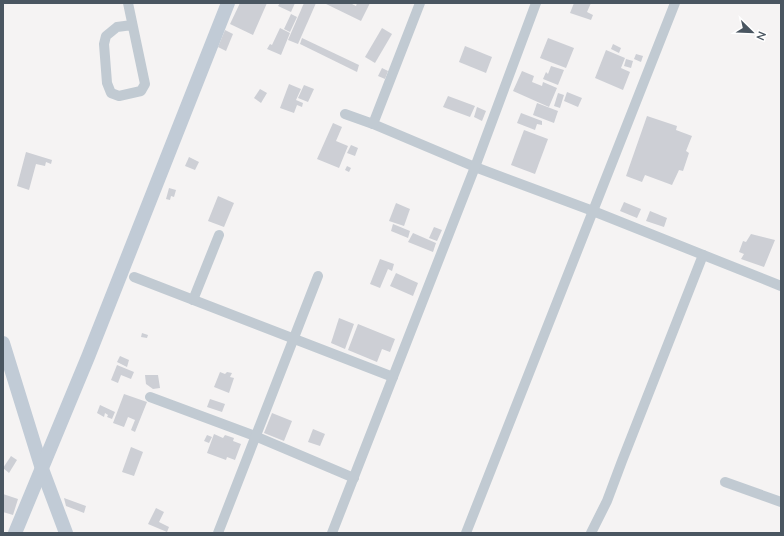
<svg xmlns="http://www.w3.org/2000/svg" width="784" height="536" viewBox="0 0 784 536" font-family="Mulish,sans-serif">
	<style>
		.building { fill: #cdcfd5 }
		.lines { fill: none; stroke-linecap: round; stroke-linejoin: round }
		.street { stroke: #c1cad2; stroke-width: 10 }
		.secondary { stroke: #c1cbd6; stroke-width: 14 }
	</style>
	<rect width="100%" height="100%" fill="#f5f3f3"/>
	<g class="building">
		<path d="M240 3H267L253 35 230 24Z"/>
		<path d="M280 3H295L291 12 278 6Z"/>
		<path d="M304 3H316L298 44 288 40Z"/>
		<path d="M324 3H350L356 6 357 3H370L361 21Z"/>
		<path d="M574 3H591L587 12 593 15 591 20 570 13Z"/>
		<path d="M291 14 297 17 290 32 284 29Z"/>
		<path d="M280 28 290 33 281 55 267 49 270 44 272 45Z"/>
		<path d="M382 28 392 34 375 63 365 57Z"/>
		<path d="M225 30 233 34 226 51 218 47Z"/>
		<path d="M302 38 359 65 357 72 300 44Z"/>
		<path d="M548 38 574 48 566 68 540 58Z"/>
		<path d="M613 44 621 48 619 53 611 49Z"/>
		<path d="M465 46 492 57 486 73 459 62Z"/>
		<path d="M606 50 625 58 621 68 630 72 623 90 595 78Z"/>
		<path d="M636 54 643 56 641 62 634 59Z"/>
		<path d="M626 59 633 61 631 68 624 66Z"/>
		<path d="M551 66 564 70 558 85 543 79 546 72 548 74Z"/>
		<path d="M382 68 388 71 385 79 378 76Z"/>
		<path d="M522 71 534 76 532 82 542 86 543 82 557 88 549 107 513 91Z"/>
		<path d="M289 84 301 89 296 100 303 103 302 107 297 105 294 113 280 108Z"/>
		<path d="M304 85 314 89 308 102 298 98Z"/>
		<path d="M260 89 267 93 261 103 254 98Z"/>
		<path d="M567 92 582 98 578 107 564 101Z"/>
		<path d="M558 93 564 95 560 108 554 106Z"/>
		<path d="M448 96 475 106 470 117 443 107Z"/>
		<path d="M537 103 558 111 554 123 533 115Z"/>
		<path d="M477 107 486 111 482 121 474 117Z"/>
		<path d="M521 113 542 121V125L537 124 535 130 517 123Z"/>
		<path d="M647 116 677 126 676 130 692 136 686 151 689 153 683 171 679 170 672 185 645 175 642 182 626 176Z"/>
		<path d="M333 123 342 127 336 141 348 146 339 168 317 159Z"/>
		<path d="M524 130 548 139 535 174 511 165Z"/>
		<path d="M351 145 358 148 355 156 347 153Z"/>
		<path d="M26 152 52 160 51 164 46 162 45 166 36 164 29 190 17 186Z"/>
		<path d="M189 157 199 162 195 170 185 166Z"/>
		<path d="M347 166 351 168 349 172 345 170Z"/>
		<path d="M169 188 176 190 174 197 171 196 170 200 166 199Z"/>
		<path d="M218 196 234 203 224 227 208 221Z"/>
		<path d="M624 202 641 209 637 218 620 211Z"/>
		<path d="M396 203 410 209 404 226 389 221Z"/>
		<path d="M650 211 667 218 664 227 646 221Z"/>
		<path d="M393 224 410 231 408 238 391 231Z"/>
		<path d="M434 227 442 230 437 241 429 238Z"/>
		<path d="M413 233 436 243 433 252 408 242Z"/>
		<path d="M751 234 775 240 764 267 741 259 744 254 739 252 743 241 746 242Z"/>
		<path d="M380 259 394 264 392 271 388 269 380 288 370 284Z"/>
		<path d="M396 273 418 283 413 296 390 286Z"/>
		<path d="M339 318 354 324 345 349 331 343Z"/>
		<path d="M358 324 395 339 390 352 382 349 377 362 348 350Z"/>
		<path d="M142 333 148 335 147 338 141 337Z"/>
		<path d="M120 356 129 360 127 367 117 362Z"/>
		<path d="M117 365 134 372 131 379 121 375 118 383 111 380Z"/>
		<path d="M220 372 225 374 227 372 232 373 230 377 234 378 229 393 214 387Z"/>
		<path d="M145 375H158L160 388 153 389 146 384Z"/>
		<path d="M124 394 147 402 135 432 131 430 135 420 128 417 124 427 113 423Z"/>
		<path d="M210 399 225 404 222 412 207 407Z"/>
		<path d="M100 405 115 412 112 419 107 417 108 415 105 413 104 417 97 413Z"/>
		<path d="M272 413 292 421 284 441 264 433Z"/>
		<path d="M313 429 325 434 320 446 308 442Z"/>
		<path d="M214 434 223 438 225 435 234 438 233 441 241 444 235 460 227 457 226 460 207 453Z"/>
		<path d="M207 435 212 437 209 443 204 441Z"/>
		<path d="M131 447 143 452 134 476 122 472Z"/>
		<path d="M11 456 17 460 9 473 3 468Z"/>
		<path d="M3 494 18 499 13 515 3 512Z"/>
		<path d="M64 498 86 506 84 513 66 506Z"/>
		<path d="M156 508 164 512 159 522 169 527 167 532 148 524Z"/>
	</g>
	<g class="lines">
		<g class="street">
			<path d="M128 3 145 84 141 91 119 96 111 93 107 83 104 44 106 36 117 27 132 25"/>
			<path d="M345 114 373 124 475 167 593 211 781 286"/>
			<path d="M373 124 420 3"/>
			<path d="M134 277 393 377"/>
			<path d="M193 300 219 235"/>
			<path d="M150 397 255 436 354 478"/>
			<path d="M725 482 781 502"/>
			<path d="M218 533 318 276"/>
			<path d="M332 533 475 167 536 3"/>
			<path d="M466 533 675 3"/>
			<path d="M591 533 607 501 622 461 703 255"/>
		</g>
		<g class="secondary">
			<path d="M3 343 42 469 66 533"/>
			<path d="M15 533 88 357 228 3"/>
		</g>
	</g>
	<rect width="784" height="536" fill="none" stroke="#4a5661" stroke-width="8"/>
	<g transform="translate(752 32) rotate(113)" stroke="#ffffff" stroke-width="3" paint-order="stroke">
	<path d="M0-3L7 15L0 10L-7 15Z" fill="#4a5661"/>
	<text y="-6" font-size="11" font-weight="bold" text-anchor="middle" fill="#4a5661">N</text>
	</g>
</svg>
